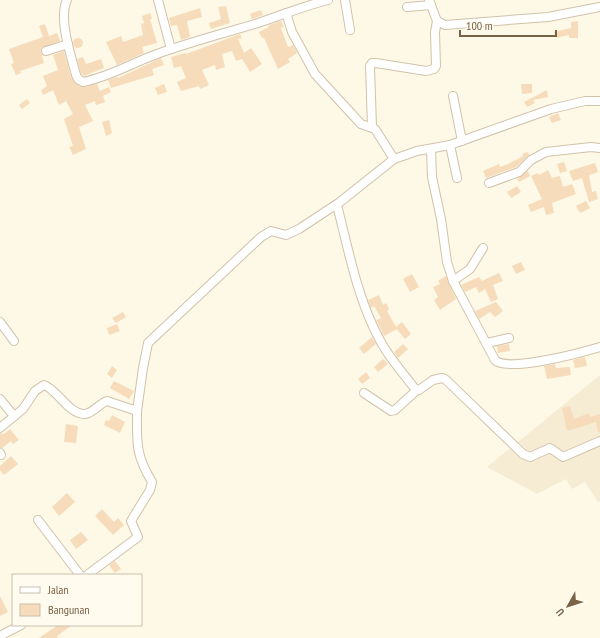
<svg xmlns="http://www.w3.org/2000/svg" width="600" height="638" viewBox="0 0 600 638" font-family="'PT Sans Narrow',sans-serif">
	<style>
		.residential { fill: #f6ecd4 }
		.building { fill: #f6dcbb }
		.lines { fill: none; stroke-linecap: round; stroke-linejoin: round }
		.minor-casing { stroke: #d1c2aa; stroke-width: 10 }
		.minor { stroke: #fff; stroke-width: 8 }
	</style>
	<rect width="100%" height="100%" fill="#fef9e6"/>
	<path class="residential" d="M600 375V502H598L585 482 572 489 566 479 537 494 487 467Z"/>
	<g class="building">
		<path d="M226 6 230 23 211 29 209 23 221 19 218 7Z"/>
		<path d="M200 8 202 17 187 21 190 37 181 40 177 25 171 26 169 18Z"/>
		<path d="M261 10 263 15 252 19 250 14Z"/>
		<path d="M150 13 152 19H150L157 43 142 47 144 53 117 65 106 42 121 36 123 42 143 35 141 24 144 23 142 16Z"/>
		<path d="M281 21 284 27 281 28 288 47 293 45 297 53 288 59 290 62 278 69 264 38H262L259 32 269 27V25Z"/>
		<path d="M578 21V38H569V35L556 38 554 32 571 28V22Z"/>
		<path d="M45 24 49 36 57 33 60 41 42 48 41 52 44 63 20 71 21 73 16 75 11 64 14 63 9 49 43 37 39 26Z"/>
		<path d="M240 34 242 38 238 39 244 53 251 48 262 64 250 72 242 59 236 61 232 51 222 54 225 67 216 70 215 65 202 70 209 85 200 89 199 86 181 91 177 82 186 78 181 66 174 68 171 57 185 53 186 54Z"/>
		<circle cx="78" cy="43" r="5"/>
		<path d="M64 51 71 77 75 83 84 87 97 84 100 91 109 87 111 92 103 96 105 102 96 105 95 101 85 105 93 121 79 127 86 149 73 155 69 147 73 146 64 119 73 114 66 101 59 105 53 90 43 95 41 90 47 86 43 76 58 70 53 55Z"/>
		<path d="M83 57 86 64 101 59 104 68 84 76 81 73 77 59Z"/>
		<path d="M161 58 164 65 152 69 154 75 111 88 108 80 117 77 118 78Z"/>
		<path d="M164 84 167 92 158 95 155 88Z"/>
		<path d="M521 84H532V93L522 94Z"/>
		<path d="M547 90 548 97 533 100 535 103 527 107 524 102Z"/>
		<path d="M27 99 30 103 22 109 19 105Z"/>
		<path d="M558 113 561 120 552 123 549 117Z"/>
		<path d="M109 120 112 133 106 136 102 122Z"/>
		<path d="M528 152 529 155 516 167 486 178 483 171 499 164 500 167 508 164 523 156 522 154Z"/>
		<path d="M564 162 567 171 560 173 557 164Z"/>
		<path d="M595 163 598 172 589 175 592 192 596 191 598 199 589 202 582 178 573 181 569 171Z"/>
		<path d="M548 170 552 178 560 176 563 187 572 184 576 194 552 203 554 213 546 215 544 207 531 212 528 205 542 199 531 176 538 173 539 175Z"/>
		<path d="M528 171 530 176 519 182 517 179Z"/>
		<path d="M517 186 521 192 511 198 507 192Z"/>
		<path d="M586 201 590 208 580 213 576 206Z"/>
		<path d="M521 262 525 270 516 274 512 266Z"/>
		<path d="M499 273 503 281 493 285 498 299 491 302 485 289 479 293 476 287 465 292 461 285 479 277 482 281Z"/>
		<path d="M412 274 419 287 410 292 403 279Z"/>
		<path d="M446 276 456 299 440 310 434 300 438 297 433 287 440 284 438 281Z"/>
		<path d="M379 295 383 305 386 303 389 309 387 311 396 327 402 322 411 334 405 339 396 328 397 329 384 336 376 320 381 318 374 306 371 308 368 300Z"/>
		<path d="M496 302 503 311 495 317 490 312 479 319 475 311Z"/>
		<path d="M123 312 126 317 116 323 112 318Z"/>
		<path d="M117 324 120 331 109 335 107 328Z"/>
		<path d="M372 337 376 344 364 354 359 348Z"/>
		<path d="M403 344 408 349 398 358 394 352Z"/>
		<path d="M509 344 510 351 498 353 497 346Z"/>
		<path d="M585 357 587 366 575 368 573 360Z"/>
		<path d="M383 359 388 364 378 372 374 367Z"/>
		<path d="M555 364 556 368 570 367 571 375 547 379 544 366Z"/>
		<path d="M112 366 117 370 112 378 107 374Z"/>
		<path d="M366 372 370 378 362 384 358 379Z"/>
		<path d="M114 381 134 391 129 399 110 388Z"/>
		<path d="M570 406 574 419 589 413 590 417 600 414V432H598L596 422 567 431 562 408Z"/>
		<path d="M112 415 125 422 120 433 104 425 106 420 109 421Z"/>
		<path d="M66 424 78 426 76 443 64 442Z"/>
		<path d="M10 429 19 440 13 444 11 441 2 448H0V433L4 434Z"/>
		<path d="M11 456 18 464 4 475 0 470V466Z"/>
		<path d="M67 493 75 502 59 516 52 507Z"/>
		<path d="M102 509 114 522 118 518 124 525 113 535 95 516Z"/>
		<path d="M81 532 88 540 76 549 70 540Z"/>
		<path d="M115 561 121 569 115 573 109 565Z"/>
		<path d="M0 596 8 612 0 616Z"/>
		<path d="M58 625H72L57 636 58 638H39Z"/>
	</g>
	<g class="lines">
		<defs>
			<g id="minor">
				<path d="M67 0C58 19 71 55 76 75L78 79 83 82C109 77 132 63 157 54 190 42 225 33 258 23 282 15 304 6 328 0"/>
				<path d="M158 0 171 49"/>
				<path d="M345 0 350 30"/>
				<path d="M429 0 437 21 445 25 548 17 600 7"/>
				<path d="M407 7 431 5"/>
				<path d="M286 13 292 32 315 74 361 124 375 129 394 159"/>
				<path d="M46 51 68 44"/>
				<path d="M453 96 462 141"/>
				<path d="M372 127 370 66 372 63H376L426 71 434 69 436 66 435 32 437 21"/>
				<path d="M450 145 457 178"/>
				<path d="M431 149 432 177 441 219 447 262 453 281 495 360C507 373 583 352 600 347"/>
				<path d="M489 183 519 172 531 160 546 152 591 147 600 148"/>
				<path d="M337 205C349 252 358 302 382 344 391 360 404 374 415 389L419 390 433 380 442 378 445 379 523 454 530 457 550 448 563 457 600 441"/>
				<path d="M453 281 470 269 483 248"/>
				<path d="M0 322 14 341"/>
				<path d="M487 343 509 338"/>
				<path d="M364 393 391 411 395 410 417 390"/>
				<path d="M0 399 14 416"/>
				<path d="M0 428 23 409 35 391 44 385C57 389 69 415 85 414 93 413 100 403 107 401L137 411 143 368 148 343 261 237 271 231 286 235 299 229 340 202 394 159 417 151 450 145 551 109 585 101H600"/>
				<path d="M0 453 1 455"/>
				<path d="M38 520 80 575"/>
				<path d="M87 575 138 537 131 521 150 490 152 482C135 454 137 442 137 411"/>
				<path d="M0 636 21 625"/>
			</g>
		</defs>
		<use href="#minor" class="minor-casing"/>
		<use href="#minor" class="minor"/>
	</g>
	<rect x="12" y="574" width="130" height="52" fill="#fffbee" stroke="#cabeac"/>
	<rect x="20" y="587" width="20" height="6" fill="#ffffff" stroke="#cabeac"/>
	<text x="48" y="594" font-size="12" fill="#7a6248">Jalan</text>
	<rect x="20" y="604" width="20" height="12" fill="#f6dcbb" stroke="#cabeac"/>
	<text x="48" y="614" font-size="12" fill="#7a6248">Bangunan</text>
	<g transform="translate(568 606) rotate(231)" stroke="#fffbee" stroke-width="3" paint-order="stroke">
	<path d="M0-3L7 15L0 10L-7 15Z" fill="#7a6248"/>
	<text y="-6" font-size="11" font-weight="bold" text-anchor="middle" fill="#7a6248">U</text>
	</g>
	<path d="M460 30v6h96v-6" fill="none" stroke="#7a6248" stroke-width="2"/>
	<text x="466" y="30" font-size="12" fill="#7a6248" stroke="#fffbee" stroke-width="3" paint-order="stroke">100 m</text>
</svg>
